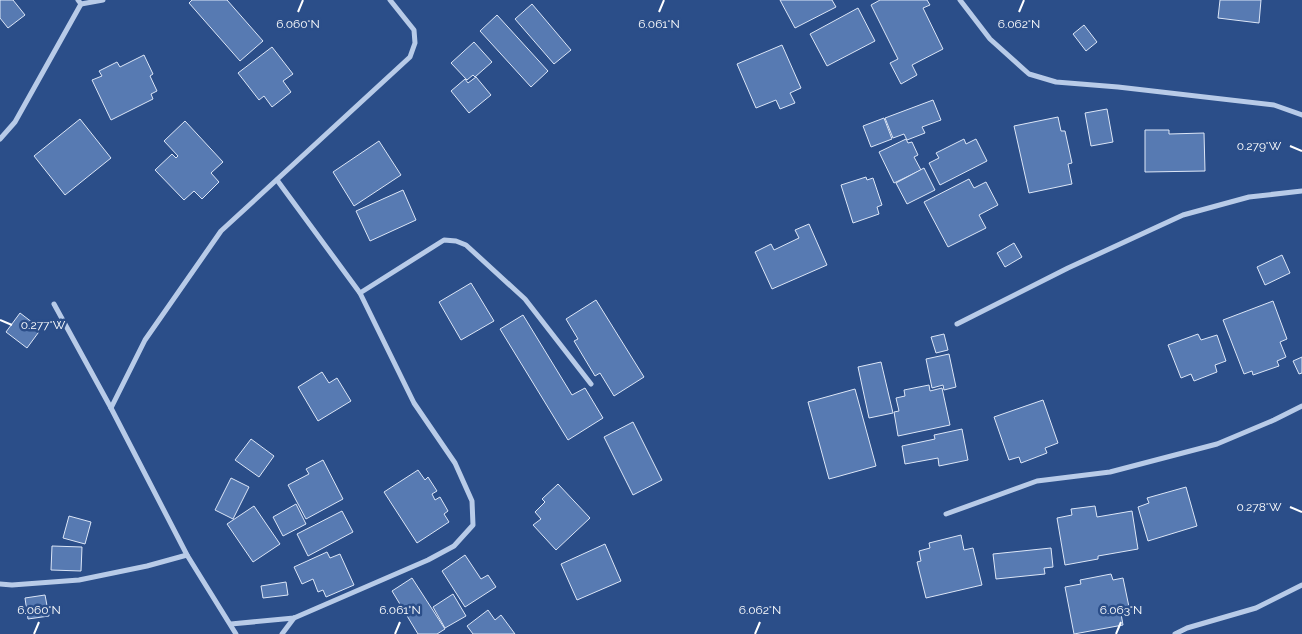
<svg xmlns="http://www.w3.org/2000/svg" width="1302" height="634" viewBox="0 0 1302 634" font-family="Raleway,sans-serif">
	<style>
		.building { fill: #577ab2; stroke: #dce6f7 }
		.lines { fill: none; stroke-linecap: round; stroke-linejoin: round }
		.street { stroke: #b8cbe8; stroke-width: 5 }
		.ticks { fill: none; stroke: #fff; stroke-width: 2 }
		.ticks-label { font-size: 12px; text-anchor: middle; fill: #fff; stroke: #2b4e89; stroke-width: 5; stroke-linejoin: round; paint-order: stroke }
	</style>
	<rect width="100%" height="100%" fill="#2b4e89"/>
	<g class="building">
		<path d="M0 0H13L25 15 8 28 0 18Z"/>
		<path d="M192 0H227L263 41 240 61 189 3Z"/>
		<path d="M780 0H832L836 7 795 28Z"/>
		<path d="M880 0H927L930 5 923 8 943 49 912 65 917 75 901 84 890 63 898 59 871 5Z"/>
		<path d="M1220 0H1261L1259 23 1218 18Z"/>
		<path d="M532 4 571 50 554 64 515 19Z"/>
		<path d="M858 8 875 41 827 66 810 34Z"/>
		<path d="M497 15 548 71 531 87 480 31Z"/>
		<path d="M1084 25 1097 42 1086 51 1073 34Z"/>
		<path d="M474 42 492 62 475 77 473 75 467 80 451 63Z"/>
		<path d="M782 45 801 88 790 93 795 103 780 109 776 100 756 108 737 64Z"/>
		<path d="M272 47 293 74 283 81 291 92 272 107 264 96 259 100 238 73Z"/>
		<path d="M144 55 153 74 150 76 157 91 151 94 153 99 111 120 92 80 102 76 99 71 117 62 120 67Z"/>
		<path d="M476 77 491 95 469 113 451 91 465 79 468 83Z"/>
		<path d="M933 100 941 120 922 127 925 133 907 140 904 134 893 138 885 118Z"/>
		<path d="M1107 109 1113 142 1091 146 1085 113Z"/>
		<path d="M1058 117 1061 131H1065L1072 163 1068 164 1072 184 1029 193 1014 126Z"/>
		<path d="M884 118 892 139 871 147 863 126Z"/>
		<path d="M80 119 111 158 65 195 34 156Z"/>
		<path d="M185 121 223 162 211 173 219 182 202 199 194 191 184 200 155 170 172 154 176 158 178 156 164 141Z"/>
		<path d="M1145 130H1169V134L1204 133 1205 171 1145 172Z"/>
		<path d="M906 139 908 143 912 142 918 155 914 157 921 170 894 183 879 152Z"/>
		<path d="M964 139 966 144 976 139 987 161 940 185 929 163 939 158 936 153Z"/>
		<path d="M379 141 401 175 354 206 333 172Z"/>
		<path d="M924 168 935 190 907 204 896 183Z"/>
		<path d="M866 177 867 180 873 178 882 205 877 207 879 214 853 223 841 185Z"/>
		<path d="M969 179 974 188 986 182 998 205 979 215 986 228 948 247 924 202Z"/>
		<path d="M403 190 416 220 370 241 356 211Z"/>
		<path d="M809 224 827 265 772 289 755 252 771 244 774 250 799 238 795 230Z"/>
		<path d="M1014 243 1022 257 1005 267 997 253Z"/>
		<path d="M1282 255 1290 273 1265 285 1257 267Z"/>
		<path d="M471 283 494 321 461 340 439 302Z"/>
		<path d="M596 300 644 377 614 396 600 373 595 376 574 341 578 339 566 319Z"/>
		<path d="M1273 301 1287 339 1280 342 1286 357 1277 361 1279 366 1253 375 1252 371 1244 374 1223 320Z"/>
		<path d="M20 313 41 329 27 348 6 332Z"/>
		<path d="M523 315 572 395 585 388 603 418 568 440 500 329Z"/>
		<path d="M944 334 948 350 936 353 931 337Z"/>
		<path d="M1198 334 1201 340 1217 335 1226 361 1215 365 1217 372 1194 381 1191 374 1181 378 1168 345Z"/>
		<path d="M949 354 956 387 944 390 943 385 932 388 926 359Z"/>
		<path d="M1302 357V373L1299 374 1293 361Z"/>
		<path d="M881 362 893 413 869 418 858 367Z"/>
		<path d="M322 372 329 383 337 378 351 401 318 421 298 387Z"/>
		<path d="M929 385 930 391 942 388 950 425 898 436 894 412 899 411 896 398 905 396 904 390Z"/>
		<path d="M855 389 876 466 829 479 808 402Z"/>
		<path d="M1043 400 1058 443 1045 448 1047 453 1021 463 1019 457 1009 460 994 417Z"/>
		<path d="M633 422 662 480 633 495 604 437Z"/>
		<path d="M962 429 968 460 939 466 938 458 905 464 902 446 935 439 934 435Z"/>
		<path d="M251 439 274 456 259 477 235 460Z"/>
		<path d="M323 460 343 499 306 519 288 485 309 474 306 469Z"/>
		<path d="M418 470 425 480 428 477 437 491 432 494 435 500 440 497 448 511 444 514 449 522 417 543 384 492Z"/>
		<path d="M231 478 249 487 233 519 215 510Z"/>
		<path d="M558 484 590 518 556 550 533 525 541 519 535 512 545 502 542 499Z"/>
		<path d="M1186 487 1197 526 1148 541 1138 507 1149 503 1147 498Z"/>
		<path d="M296 504 306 524 283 536 273 517Z"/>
		<path d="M254 506 280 544 253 562 227 524Z"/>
		<path d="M1095 506 1097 517 1132 511 1138 549 1098 556V559L1065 565 1057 518 1072 515 1071 509Z"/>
		<path d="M342 511 353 532 308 556 297 534Z"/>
		<path d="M69 516 91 522 85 544 63 538Z"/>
		<path d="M961 535 964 550 973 548 982 585 926 598 917 562 921 561 919 551 930 548 929 543Z"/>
		<path d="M605 544 621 581 577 600 561 564Z"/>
		<path d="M52 546 82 547 81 571 51 570Z"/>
		<path d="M1051 548 1053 567 1044 568 1045 574 996 579 993 554Z"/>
		<path d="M327 552 330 558 340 554 354 585 326 597 323 590 318 592 313 579 302 584 294 567Z"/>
		<path d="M465 555 481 579 488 575 496 587 465 607 442 571Z"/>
		<path d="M1111 574 1113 580 1123 578 1129 607 1120 608 1123 625 1074 634 1065 587 1081 584 1080 580Z"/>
		<path d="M412 578 445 629 437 634H418L392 591Z"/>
		<path d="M286 582 288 595 263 598 261 586Z"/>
		<path d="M453 594 466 616 445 628 433 607Z"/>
		<path d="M45 595 49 616 28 619 25 598Z"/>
		<path d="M488 610 495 620 501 615 515 634H473L467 626Z"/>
	</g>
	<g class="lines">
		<g class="street">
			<path d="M960 0 990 39 1029 74 1056 82 1118 87 1274 105 1302 115"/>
			<path d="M81 4 103 0"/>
			<path d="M0 139 15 122 81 4 78 0"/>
			<path d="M277 180 360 293"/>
			<path d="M54 304 111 408 187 555 236 634"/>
			<path d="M957 324 1068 268 1183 215 1249 197 1302 191"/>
			<path d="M111 408 145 340 221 231 410 57 415 43 414 30 390 0"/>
			<path d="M946 514 1037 481 1110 472 1217 444 1274 420 1302 406"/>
			<path d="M0 584 12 585 79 580 147 566 187 555"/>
			<path d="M231 624 294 618 428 560 454 546 473 525 472 501 455 463 414 403 360 293 444 240 456 241 466 245 525 299 591 384"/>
			<path d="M282 634 294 618"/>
			<path d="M1175 634 1187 628 1256 608 1302 585"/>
		</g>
	</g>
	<path class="ticks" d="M298 12 303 0M659 12 664 0M1019 12 1024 0M1290 146 1302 151M0 320 12 325M1290 507 1302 512M34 634 39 622M395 634 400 622M755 634 760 622M1116 634 1121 622"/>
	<g class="ticks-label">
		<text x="298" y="28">6.060°N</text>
		<text x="659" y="28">6.061°N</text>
		<text x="1019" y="28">6.062°N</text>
		<text x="1259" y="150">0.279°W</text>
		<text x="43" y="329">0.277°W</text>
		<text x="1259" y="511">0.278°W</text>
		<text x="39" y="614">6.060°N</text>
		<text x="400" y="614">6.061°N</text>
		<text x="760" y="614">6.062°N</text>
		<text x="1121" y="614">6.063°N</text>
	</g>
</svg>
